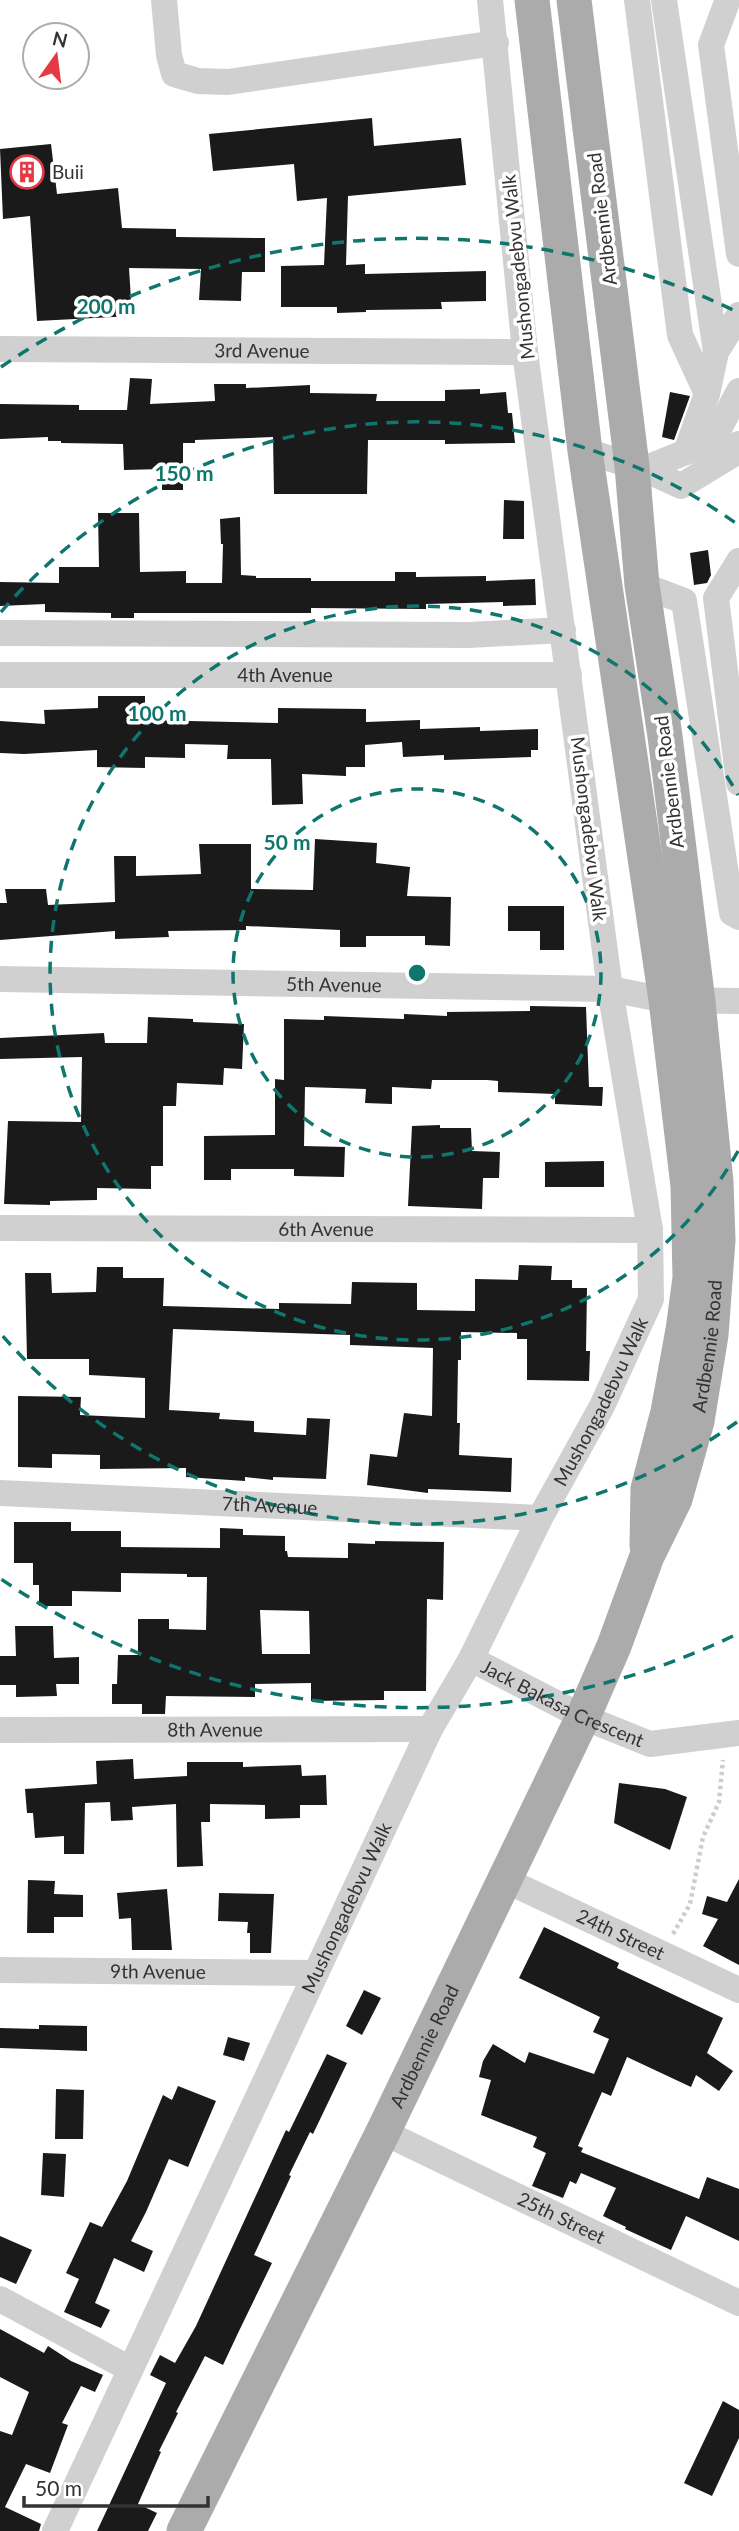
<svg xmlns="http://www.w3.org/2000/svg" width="739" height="2531" viewBox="0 0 739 2531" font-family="Lato,sans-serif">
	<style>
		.building { fill: #1a1a1a; fill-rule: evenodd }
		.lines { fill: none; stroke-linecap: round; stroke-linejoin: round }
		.path { stroke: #cdcdcd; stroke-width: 4.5; stroke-dasharray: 3.5 3.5; stroke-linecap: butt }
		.minor { stroke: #d0d0d0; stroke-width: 26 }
		.major { stroke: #ababab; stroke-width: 35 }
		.ring { fill: none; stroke: #0f766e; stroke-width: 3.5; stroke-dasharray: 12 9 }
		.labels { text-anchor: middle; stroke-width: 7; stroke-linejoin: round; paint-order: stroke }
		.poi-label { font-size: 19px; fill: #333; stroke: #fff; text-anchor: start }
		.street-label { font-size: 19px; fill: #333; stroke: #fff }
		.centre { fill: #0f766e; stroke: #fff; stroke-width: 3.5 }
		.ring-label { font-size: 21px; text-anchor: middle; font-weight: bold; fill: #0f766e; stroke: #fff; stroke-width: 7; stroke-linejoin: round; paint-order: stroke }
	</style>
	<rect width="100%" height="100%" fill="#fff"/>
	<g class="building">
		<path d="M372 118 374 146 461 138 466 185 348 196 346 265 365 264V274L486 271V301L441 302 442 309 366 310V312L337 313V307H281V266L324 265 327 198 297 201 294 164 213 171 209 134Z"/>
		<path d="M51 144 57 194 118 188 122 228 176 229V237L265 238V272H242L241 301 199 300 201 269 129 268 132 316 37 321 30 216 3 219 0 149Z"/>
		<path d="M130 378 152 379 150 404 215 401 214 384H246V388L310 385V393L377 394 376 401H445V390L480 389V394L506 392 508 413H512L515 443 445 444V440H368L367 494H274L273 437 195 440V443H183V490H162V469L124 470 123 444 61 443V441H48V437L0 439V404L79 405V410H127Z"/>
		<path d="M670 392 690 396 674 440 662 437Z"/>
		<path d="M504 500 524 501V539H503Z"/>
		<path d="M98 513H139L140 572 186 571V583H222L223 544H221L220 519 240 517 241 575 256 576V578H311V581H395V572H416V577L486 576V581L535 579 536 605 503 606V602L426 604V609L311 608V613H134V618H111V613L45 612V604L0 606V582L59 583V567H99Z"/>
		<path d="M708 550 711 575 707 583 694 585 690 553Z"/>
		<path d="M98 696H145V720L278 723V708L366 709V722L420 720V729L480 727V731L538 729V750H531V757L444 760V755L403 757 402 742 365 745V767H346V776L302 774 303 804 272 805 271 759H227L228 745 185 744V758L145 757V768L97 767V750L24 754 0 753V721L45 724 44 710 98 708Z"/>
		<path d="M315 839 377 843 376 863 410 867 407 896 451 897 450 946 425 945V936H366V947H340V930L246 926V930L168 931 169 937 115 939V931L0 940V903H7L5 889H46L48 905 115 902 114 856H136V876L201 874 199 844H251V889L313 890Z"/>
		<path d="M508 906H564V950H540V931H508Z"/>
		<path d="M530 1006 586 1007 589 1087H603L602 1106 555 1104V1094L498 1092V1081L487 1080H432L431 1089 392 1087V1104L365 1103 366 1089 305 1087 304 1146 345 1147 344 1177 294 1176V1169H231V1180H204V1136L275 1135V1079L284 1080V1019L324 1020V1016L404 1019V1014L447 1016V1012L530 1011Z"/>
		<path d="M148 1017 193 1019V1022L244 1024 242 1069 224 1068 223 1085 177 1083 176 1106H163V1166H151V1189L97 1188V1200L50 1201V1205L4 1204 8 1121 81 1122 82 1057 0 1059V1038L104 1033 105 1043H147Z"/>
		<path d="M440 1125V1128H471L472 1151 500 1152 499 1178H483L482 1209 408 1206 412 1126Z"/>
		<path d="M604 1161V1187H545V1162Z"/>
		<path d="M519 1265 552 1266 551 1280H572V1288H587L586 1351H590L589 1381 527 1380V1339H517V1333L461 1332V1360H458L457 1423H460L459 1455 512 1458 511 1492 428 1489V1493L367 1485 370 1454 397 1457 404 1413 432 1416 433 1348 350 1345V1335L173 1329 169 1410 220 1413 219 1419 254 1421V1432L306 1435 307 1418 330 1419 326 1479 273 1477V1480L245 1477V1481L186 1477V1468L100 1469V1455L52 1454V1468L18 1467V1396L81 1397 80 1415 145 1418V1378L89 1375V1359H27L25 1273H51L52 1293 96 1292 97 1267H123V1278H164L163 1306 279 1309V1303L351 1304 352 1282 417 1283V1310L475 1311V1279L518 1280Z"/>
		<path d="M14 1522H71V1531H121V1547L220 1548V1528L243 1529V1535L285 1536V1551H287L288 1557 348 1558V1543L375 1544V1541L444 1542 443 1600 427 1599 426 1691H384V1700L311 1701V1683L255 1684V1697L166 1696 165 1714H142V1704H112V1684H117L118 1655H138V1619H169V1629L206 1630 207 1577H187V1574L121 1573V1592L72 1591V1606H39V1585H33V1563H14ZM260 1610 309 1611 310 1654H262Z"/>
		<path d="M15 1626H53L54 1658 79 1657V1684H56L57 1696 16 1697V1685H0V1656H16Z"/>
		<path d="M133 1759 134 1779 187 1776V1762H243V1767L301 1765 302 1776 326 1775 327 1805H300V1818L265 1819V1805L210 1804V1822H201L203 1866 177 1867 176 1804 132 1807 133 1820 111 1821 110 1802 85 1803 84 1854H64V1836L35 1838 33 1813H27L25 1789 97 1784 96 1761Z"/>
		<path d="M619 1783 665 1789 687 1797 670 1850 614 1823Z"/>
		<path d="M739 1879V1965L703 1946 718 1919 702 1914 707 1896 727 1902Z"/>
		<path d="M28 1880 55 1881 54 1894 83 1895V1917H54V1933H27Z"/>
		<path d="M167 1889 172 1950H132L131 1918 119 1919 117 1893Z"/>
		<path d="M219 1893 274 1894 271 1953H250V1933H247L248 1922 218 1921Z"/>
		<path d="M544 1927 619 1963 617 1968 723 2018 707 2053 733 2071 719 2091 696 2075 691 2087 627 2057 611 2096 602 2092 578 2146 583 2148 581 2152 699 2199 707 2177 739 2189V2241L686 2216 671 2250 625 2229 626 2227 603 2216 616 2188 581 2173 576 2184 570 2181 563 2198 532 2186 546 2153 533 2147 537 2137 481 2115 491 2080 479 2077 483 2061 493 2044 525 2063 529 2052 594 2074 609 2039 593 2032 600 2017 519 1978Z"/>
		<path d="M364 1990 381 1998 362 2035 346 2026Z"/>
		<path d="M39 2025 87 2026V2051L0 2048V2028L39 2029Z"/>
		<path d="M228 2037 250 2043 244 2061 223 2055Z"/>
		<path d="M327 2054 347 2063 313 2134 310 2132 289 2175 291 2176 254 2255 272 2263 239 2331 223 2365 205 2356 176 2412 178 2413 159 2451 161 2452 138 2504 157 2513 148 2531H97L166 2383 150 2375 160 2355 175 2363 196 2326 286 2130 289 2132Z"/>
		<path d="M178 2086 216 2101 188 2167 169 2159 146 2212 131 2241 153 2251 144 2272 114 2258 95 2303 110 2310 101 2328 64 2312 79 2279 66 2273 90 2222 102 2227 127 2181 163 2095 172 2100Z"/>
		<path d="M56 2089 84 2090 83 2139H55Z"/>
		<path d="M43 2153 66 2154 64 2197 41 2195Z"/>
		<path d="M0 2236 32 2250 16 2284 0 2277Z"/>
		<path d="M0 2329 44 2353 48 2346 71 2361 103 2375 95 2392 81 2386 62 2423 68 2425 50 2473 26 2464 5 2507 41 2524 39 2531H0V2431L12 2435 29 2392 0 2377Z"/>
		<path d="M723 2401 739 2410V2438L712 2496 684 2483Z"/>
	</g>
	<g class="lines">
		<path class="path" d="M673 1934 690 1904 703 1837 719 1802 723 1760"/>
		<g class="minor">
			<path d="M164 0 169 55 174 74 198 81 228 82 496 43"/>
			<path d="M637 0 680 335 707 394"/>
			<path d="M664 0 716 352"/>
			<path d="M727 2 711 45 739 254"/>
			<path id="s1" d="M0 349 525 352"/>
			<path d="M585 451 644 469 686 452 707 394 716 352 739 315"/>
			<path d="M686 452 712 442 739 391"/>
			<path d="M644 469 681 486 732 455 739 444"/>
			<path d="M739 561 716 598 739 783"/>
			<path d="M642 585 684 601 732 913 739 917"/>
			<path d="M0 633 469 635 563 630"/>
			<path id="s2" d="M0 675H569"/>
			<path id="s3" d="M0 979 610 989 666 1000 739 1001"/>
			<path id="s4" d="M0 1228 650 1230"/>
			<path id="s5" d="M0 1493 540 1518"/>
			<path id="s6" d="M471 1659 583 1717 650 1744 739 1733"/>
			<path id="s7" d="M0 1730 430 1729"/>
			<path id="s8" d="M503 1879 739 1990"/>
			<path id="s9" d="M0 1970 316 1973"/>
			<path id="s10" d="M383 2132 739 2303"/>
			<path d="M0 2299 130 2369"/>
			<path id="s11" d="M55 2531 430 1729 471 1659 540 1518 602 1406 651 1299 650 1230 610 989 525 352 490 0"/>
		</g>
		<g class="major">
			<path d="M532 0 585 451 666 1000 688 1186 690 1278 683 1330 668 1412 648 1489 647 1545"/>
			<path id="s12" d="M184 2531 383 2132 583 1717 614 1646 647 1556 675 1499 697 1421 711 1335 718 1240 716 1182 698 1002 665 736 642 585 632 466 574 0"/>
		</g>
	</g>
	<g class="ring">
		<circle cx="417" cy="973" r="184"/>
		<path d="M738 1151A367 367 0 1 1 738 795"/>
		<path d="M737 1422A551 551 0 0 1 1 1334M1 612A551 551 0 0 1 737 524"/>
		<path d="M733 1636A735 735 0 0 1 1 1579M1 367A735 735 0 0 1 733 310"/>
	</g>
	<defs>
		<symbol id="building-ring" viewBox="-11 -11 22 22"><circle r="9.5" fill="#fff" stroke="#e63946" stroke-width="1.5"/><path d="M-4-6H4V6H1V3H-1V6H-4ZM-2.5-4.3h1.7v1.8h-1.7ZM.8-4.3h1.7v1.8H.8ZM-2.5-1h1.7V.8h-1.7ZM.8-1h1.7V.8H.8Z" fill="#e63946"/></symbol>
	</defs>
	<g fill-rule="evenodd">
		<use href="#building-ring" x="8" y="153" width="38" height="38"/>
	</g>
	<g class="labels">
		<g class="poi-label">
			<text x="52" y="179">Buii</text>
		</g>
		<g class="street-label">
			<text transform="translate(602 219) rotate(-97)" y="7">Ardbennie Road</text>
			<text transform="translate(518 267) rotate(-96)" y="7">Mushongadebvu Walk</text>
			<text dy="7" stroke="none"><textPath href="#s1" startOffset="262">3rd Avenue</textPath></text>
			<text dy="7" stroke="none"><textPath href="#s2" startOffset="285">4th Avenue</textPath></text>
			<text transform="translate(669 782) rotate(-97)" y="7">Ardbennie Road</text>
			<text transform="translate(589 829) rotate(83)" y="7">Mushongadebvu Walk</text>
			<text dy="7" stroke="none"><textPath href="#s3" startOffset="334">5th Avenue</textPath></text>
			<text dy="7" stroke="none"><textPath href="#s4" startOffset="326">6th Avenue</textPath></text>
			<text dy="7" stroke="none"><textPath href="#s12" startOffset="1300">Ardbennie Road</textPath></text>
			<text dy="7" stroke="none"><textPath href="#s11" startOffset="1255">Mushongadebvu Walk</textPath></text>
			<text dy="7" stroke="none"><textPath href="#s5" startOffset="270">7th Avenue</textPath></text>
			<text dy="7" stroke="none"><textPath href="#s6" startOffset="102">Jack Bakasa Crescent</textPath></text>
			<text dy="7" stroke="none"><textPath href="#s7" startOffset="215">8th Avenue</textPath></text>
			<text dy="7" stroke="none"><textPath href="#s11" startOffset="688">Mushongadebvu Walk</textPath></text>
			<text dy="7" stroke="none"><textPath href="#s8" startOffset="130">24th Street</textPath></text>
			<text dy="7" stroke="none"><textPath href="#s9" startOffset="158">9th Avenue</textPath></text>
			<text dy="7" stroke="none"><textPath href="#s12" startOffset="541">Ardbennie Road</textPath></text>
			<text dy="7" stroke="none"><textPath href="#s10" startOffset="198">25th Street</textPath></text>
		</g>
	</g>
	<circle cx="417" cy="973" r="10" class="centre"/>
	<g class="ring-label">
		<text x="106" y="314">200 m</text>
		<text x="184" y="481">150 m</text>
		<text x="157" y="721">100 m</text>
		<text x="287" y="850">50 m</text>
	</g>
	<g transform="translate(56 56) rotate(14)"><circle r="33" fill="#ffffff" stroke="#adadad" stroke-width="2"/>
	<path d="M0-5L12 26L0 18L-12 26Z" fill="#e63946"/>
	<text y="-10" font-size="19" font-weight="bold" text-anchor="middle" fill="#333333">N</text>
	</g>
	<path d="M24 2496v10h184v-10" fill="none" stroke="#333333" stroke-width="3.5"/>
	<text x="35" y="2496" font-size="21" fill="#333333" stroke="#ffffff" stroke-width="5" paint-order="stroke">50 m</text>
</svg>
